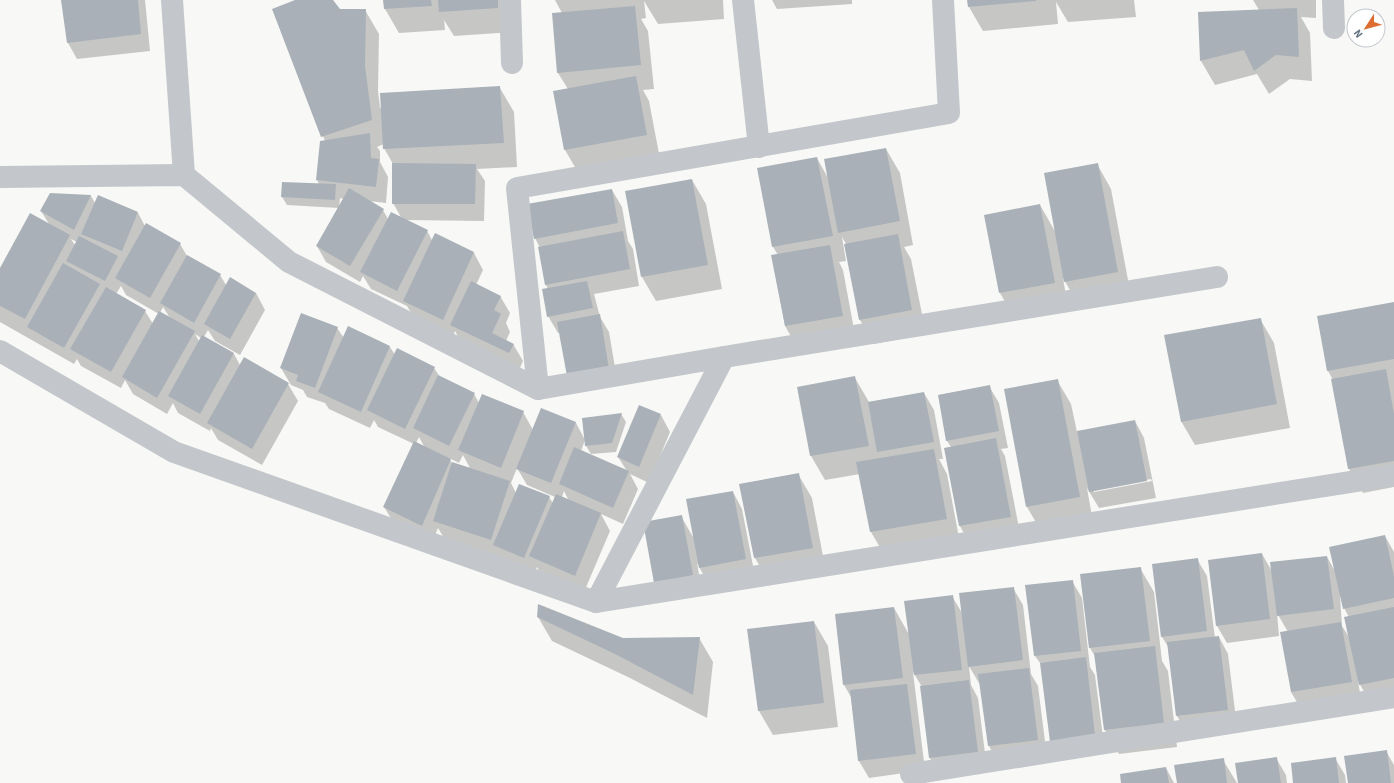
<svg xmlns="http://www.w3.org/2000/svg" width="1394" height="783" viewBox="0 0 1394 783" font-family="'Source Sans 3',sans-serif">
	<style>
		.shadow { fill: #0003; fill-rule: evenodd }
		.building { fill: #a9b0b7 }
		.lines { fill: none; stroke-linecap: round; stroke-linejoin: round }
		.minor { stroke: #c3c6ca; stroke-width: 22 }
	</style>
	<rect width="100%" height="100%" fill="#f8f9f6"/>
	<g class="shadow">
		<path d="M62 0H145L150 51 77 59 68 43Z"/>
		<path d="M298 0H332L339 10H365L379 34 378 91 380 108 500 88 514 112 517 167 477 169 485 181 484 221 405 220 427 231 432 240 435 234 474 253 483 270 476 285 500 296 510 313 506 323 510 332 506 341 513 344 523 361 519 370 461 342 455 331 453 336 414 318 407 306 371 289 363 276 360 282 326 262 317 246 339 208 287 205 282 197 319 184 317 180 325 141 273 10ZM384 144V148L393 164V203L402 219H388L383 210 369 201 386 203 388 177 380 162V151L377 147ZM340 198 344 199 339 207Z"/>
		<path d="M384 0H509L512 32 454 36 444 20 445 30 399 33 385 9Z"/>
		<path d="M555 0H723L724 19 658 24 644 1 646 18 641 19 648 31 654 89 643 90 649 101 660 159 579 174 565 150 568 89 558 73 562 13Z"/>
		<path d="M772 0H852V4L777 9Z"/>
		<path d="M968 0H1134L1136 17 1068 22 1056 2 1058 24 983 31 969 7Z"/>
		<path d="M1253 0H1316V18L1301 17 1310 33 1312 81 1290 79 1269 94 1257 74 1215 85 1201 61 1259 10Z"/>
		<path d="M886 149 900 173 913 245 904 247 911 259 926 334 874 344 860 320 846 244 842 237 846 261 839 262 843 270 856 340 799 350 785 326 772 256 778 255 773 247 758 169 817 158 828 178Z"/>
		<path d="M1097 164 1111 189 1131 296 1079 306 1063 278 1068 308 1014 317 1000 293 1040 205 1056 233Z"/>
		<path d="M692 180 706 204 722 289 656 301 642 277Z"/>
		<path d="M612 190 622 207 628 241 633 249 639 286 594 294 600 317 609 332 618 385 560 333H558L548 316V289L546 285 540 248 535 238Z"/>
		<path d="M51 194 91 196 95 203 98 196 138 213 145 226 180 244 187 256 220 275 226 285 256 293 265 310 240 355 215 341 208 330 204 337 234 354 240 365 244 359 288 384 298 401 262 465 218 440 211 428 210 431 178 413 173 403 167 414 133 394 125 380 121 388 81 366 77 359 74 364 0 322V270L49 224 41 211ZM71 239 77 242 75 245ZM121 286 126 295 159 314 153 324 145 311 116 294ZM163 307 170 318 160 313ZM195 334 201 338 199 341Z"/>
		<path d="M1394 303V487L1363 493 1349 469 1333 380 1328 371 1318 317Z"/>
		<path d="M1260 319 1274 343 1290 428 1195 445 1181 421Z"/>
		<path d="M337 328 344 338 390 347 395 355 434 368 440 377 474 394 479 403 523 412 533 430 576 423 585 440 621 414 626 422 616 452 591 454 586 446 585 440 581 451 627 471 618 457 661 415 670 432 649 483 630 474 638 489 623 524 601 514 610 531 584 592 540 573 537 567 534 574 504 561 501 557 444 538 438 528 432 542 394 523 384 507 414 444 378 427 374 420 370 428 329 409 325 403 307 397 303 390 291 385 281 368ZM419 437 425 448 416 443ZM463 455 470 468 452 463 449 458 459 463ZM517 468 527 485 555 497 553 503 549 497 516 493 511 483ZM564 491 569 501 562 497Z"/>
		<path d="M855 378 869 402 924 393 934 410 943 459H939L947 474 960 543 885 556 871 532 860 474 825 480 811 456 798 388Z"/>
		<path d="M1057 380 1071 404 1077 432 1135 421 1144 438 1156 498 1099 508 1087 488 1093 522 1041 531 1027 507 1005 390ZM1151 479 1152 481 1094 492V490Z"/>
		<path d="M989 386 999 403 1008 448 1001 449 1005 456 1020 533 969 543 960 526 951 447 947 441 939 395Z"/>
		<path d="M798 474 812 498 826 572 769 582 755 558 741 484Z"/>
		<path d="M733 492 742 509 755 576 709 585 697 563 702 592 665 599 681 516 693 537Z"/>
		<path d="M1385 536 1394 552V696L1370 702 1358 681 1361 699 1301 709 1291 692 1288 632 1277 613 1279 636 1227 643 1217 626 1262 554 1273 573 1327 557 1335 571ZM1340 596H1341L1344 608 1349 617V637L1342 626Z"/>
		<path d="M1197 559 1207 576 1215 638 1219 637 1228 654 1237 727 1187 733 1177 716 1169 648 1162 637Z"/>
		<path d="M1140 568 1154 592 1162 661 1168 671 1177 747 1119 754 1105 730 1096 658 1090 648 1081 575Z"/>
		<path d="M1072 581 1082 598 1090 667 1095 675 1105 753 1035 656 1026 586Z"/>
		<path d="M1013 588 1023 605 1031 674 1038 686 1047 757 998 762 989 746 981 683H979L969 666 971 685 978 698 987 769 939 774 930 758 922 687 913 672 925 770 869 778 859 761 851 697 844 685 836 615 894 608 910 636 952 596 962 613Z"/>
		<path d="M538 617 622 639 699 638 713 662 707 718 630 678 552 641Z"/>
		<path d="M814 622 828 646 838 727 773 735 759 711 748 630Z"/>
		<path d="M1386 751 1394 765V783H1349Z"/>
		<path d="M1276 758 1286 775 1287 783H1239Z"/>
		<path d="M1335 758 1345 775 1346 783H1294Z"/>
		<path d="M1223 760 1237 783H1178Z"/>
		<path d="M1166 768 1174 783H1122Z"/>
	</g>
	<g class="building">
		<path d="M61 0H138L141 34 67 43Z"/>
		<path d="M295 0H333L340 9H366L365 66 372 120 321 137 272 9Z"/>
		<path d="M383 0H431L432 6 384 9Z"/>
		<path d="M438 0H498V8L439 12Z"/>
		<path d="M967 0H1036V1L968 7Z"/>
		<path d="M635 6 641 65 557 73 552 13Z"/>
		<path d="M1297 8 1299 57 1276 55 1254 71 1244 50 1200 61 1198 12Z"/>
		<path d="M636 76 647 135 564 150 553 91Z"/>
		<path d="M500 86 504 143 383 149 380 93Z"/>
		<path d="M370 133 371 158 379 159 376 187 316 180 320 141Z"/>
		<path d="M886 148 900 221 838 233 824 159Z"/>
		<path d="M817 157 833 236 772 247 757 168Z"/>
		<path d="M392 163 476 164 475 204H392Z"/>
		<path d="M1098 163 1118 272 1064 282 1044 173Z"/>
		<path d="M692 179 708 265 641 277 625 191Z"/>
		<path d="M282 182 336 184 335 200 281 197Z"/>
		<path d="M349 188 384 209 350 266 316 246Z"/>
		<path d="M612 189 618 223 534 239 527 204Z"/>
		<path d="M50 193 91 195 74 230 40 211Z"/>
		<path d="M98 195 138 212 122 251 81 234Z"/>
		<path d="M1040 204 1055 283 999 293 984 215Z"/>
		<path d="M391 212 428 230 397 291 360 272Z"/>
		<path d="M30 213 70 235 25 319 0 306V268Z"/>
		<path d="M146 223 181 243 150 298 115 278Z"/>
		<path d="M623 231 630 269 545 285 538 247Z"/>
		<path d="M435 233 474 252 443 320 403 301Z"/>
		<path d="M898 234 912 310 859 320 844 244Z"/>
		<path d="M79 236 118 256 105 281 66 261Z"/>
		<path d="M830 245 843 316 785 326 771 255Z"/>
		<path d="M187 255 221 274 194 323 160 303Z"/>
		<path d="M63 263 100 284 64 348 27 327Z"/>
		<path d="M230 277 256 293 230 339 204 324Z"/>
		<path d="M471 281 501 296 494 310 501 314 492 333 514 344 509 353 450 325Z"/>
		<path d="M587 281 593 308 547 317 542 289Z"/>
		<path d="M106 287 146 310 111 372 70 349Z"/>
		<path d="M1394 302V359L1327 371 1317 316Z"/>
		<path d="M159 311 195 331 157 398 122 377Z"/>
		<path d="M301 313 338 327 315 388 296 381 298 375 280 368Z"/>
		<path d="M600 314 609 369 567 376 557 322Z"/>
		<path d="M1261 318 1277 404 1181 422 1164 335Z"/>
		<path d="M348 326 390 346 361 412 318 392Z"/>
		<path d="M202 335 234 353 200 414 168 396Z"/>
		<path d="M397 348 435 367 405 429 367 410Z"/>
		<path d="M244 357 289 383 252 449 207 423Z"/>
		<path d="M1386 369 1394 414V461L1348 469 1331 379Z"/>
		<path d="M438 375 475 393 449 446 413 428Z"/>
		<path d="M855 376 869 446 810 456 797 387Z"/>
		<path d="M1058 379 1080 497 1026 507 1004 389Z"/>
		<path d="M990 385 999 431 946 441 938 395Z"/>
		<path d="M924 392 934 442 877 452 868 402Z"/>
		<path d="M482 394 524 411 501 468 458 450Z"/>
		<path d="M639 405 661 414 639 467 617 457Z"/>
		<path d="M541 408 576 422 551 483 516 469Z"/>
		<path d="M622 413 612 443 585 446 582 418Z"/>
		<path d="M1135 420 1147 481 1089 492 1077 431Z"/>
		<path d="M996 438 1011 517 959 526 944 448Z"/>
		<path d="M414 441 451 459 422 526 383 507Z"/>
		<path d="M574 447 629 471 613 508 559 484Z"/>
		<path d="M934 449 947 519 870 532 856 462Z"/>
		<path d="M452 462 510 481 491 540 433 521Z"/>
		<path d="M799 473 813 548 754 558 739 484Z"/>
		<path d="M519 484 550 496 524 558 493 545Z"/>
		<path d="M733 491 746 559 699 568 686 499Z"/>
		<path d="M556 494 601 513 575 576 529 556Z"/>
		<path d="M682 515 693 575 654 583 643 522Z"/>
		<path d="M1385 535 1394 576V598L1343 609 1329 547Z"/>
		<path d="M1262 553 1270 619 1216 626 1208 560Z"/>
		<path d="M1327 556 1334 609 1277 616 1270 562Z"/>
		<path d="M1198 558 1207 631 1161 637 1152 564Z"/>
		<path d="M1141 567 1150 641 1089 648 1080 574Z"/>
		<path d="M1073 580 1081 651 1034 656 1025 585Z"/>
		<path d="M1014 587 1023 660 968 667 959 593Z"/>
		<path d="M953 595 962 670 914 675 904 601Z"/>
		<path d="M538 604 623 638 700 637 693 695 615 654 537 617Z"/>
		<path d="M894 607 903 678 843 685 835 614Z"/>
		<path d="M1394 607V678L1359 685 1344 617Z"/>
		<path d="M814 621 824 703 758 711 747 629Z"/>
		<path d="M1341 622 1352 682 1291 692 1280 632Z"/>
		<path d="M1219 636 1228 710 1176 716 1167 642Z"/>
		<path d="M1155 646 1164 723 1104 730 1094 653Z"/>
		<path d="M1086 657 1095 736 1050 742 1040 663Z"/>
		<path d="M1029 668 1038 740 988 746 978 674Z"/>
		<path d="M969 680 978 752 929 758 920 686Z"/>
		<path d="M907 684 916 754 858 761 850 690Z"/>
		<path d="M1387 750 1391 783H1348L1344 756Z"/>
		<path d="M1277 757 1281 783H1238L1235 763Z"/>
		<path d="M1336 757 1339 783H1293L1291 763Z"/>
		<path d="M1224 758 1227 783H1177L1174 765Z"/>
		<path d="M1166 767 1169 783H1121L1120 774Z"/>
	</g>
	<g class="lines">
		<g class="minor">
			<path d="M172 0 184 175"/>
			<path d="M510 0 512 63"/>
			<path d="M743 0 759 147"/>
			<path d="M943 0 949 113 517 188 538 389 724 357 596 602 1394 475"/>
			<path d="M1333 0 1334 28"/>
			<path d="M0 177 184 175 289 262 538 389"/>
			<path d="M0 351 174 452 596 602"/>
			<path d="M724 357 1217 277"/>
			<path d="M911 774 1394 697"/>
		</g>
	</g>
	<g transform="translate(1366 28) rotate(234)"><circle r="19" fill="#ffffff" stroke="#c3c8cf"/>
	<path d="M0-3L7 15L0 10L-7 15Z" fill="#de6d31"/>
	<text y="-6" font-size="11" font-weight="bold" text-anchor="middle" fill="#697686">N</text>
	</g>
</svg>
